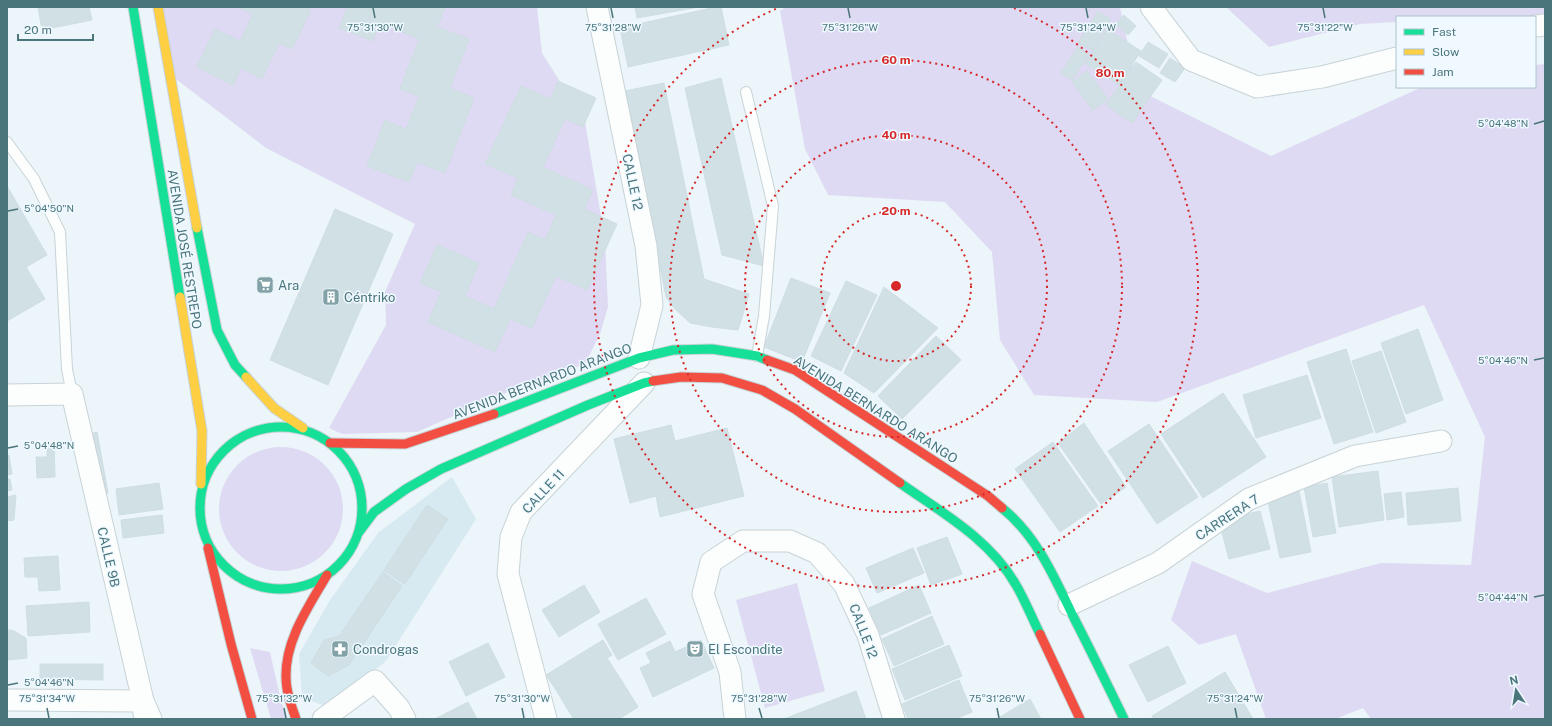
<svg xmlns="http://www.w3.org/2000/svg" width="1552" height="726" viewBox="0 0 1552 726" font-family="'Public Sans',sans-serif">
	<style>
		.residential { fill: #d8eaf1 }
		.green { fill: #dedaf3 }
		.building { fill: #d0e0e4; stroke: #cedee2 }
		.lines { fill: none; stroke-linecap: round; stroke-linejoin: round }
		.lane-casing { stroke: #c8d3d7; stroke-width: 12 }
		.street-casing { stroke: #c8d3d7; stroke-width: 23 }
		.fast-casing { stroke: #c7d2d6; stroke-width: 11 }
		.slow-casing { stroke: #c7d2d6; stroke-width: 11 }
		.jam-casing { stroke: #c7d2d6; stroke-width: 11 }
		.lane { stroke: #fcfefe; stroke-width: 10 }
		.street { stroke: #fcfefe; stroke-width: 21 }
		.fast { stroke: #16e098; stroke-width: 9 }
		.slow { stroke: #ffcf43; stroke-width: 9 }
		.jam { stroke: #f24e42; stroke-width: 9 }
		.ticks { fill: none; stroke: #49757b; stroke-width: 1.5 }
		.ring { fill: none; stroke: #d62828; stroke-width: 2; stroke-dasharray: 2 4 }
		.labels { text-anchor: middle; stroke-width: 3; stroke-linejoin: round; paint-order: stroke }
		.street-label { font-size: 13px; fill: #49757b; stroke: #eff9ff }
		.poi-label { font-size: 13px; fill: #49757b; stroke: #eff9ff; text-anchor: start }
		.ticks-label { font-size: 10px; text-anchor: middle; fill: #49757b; stroke: #eff9ff; stroke-width: 3; stroke-linejoin: round; paint-order: stroke }
		.centre { fill: #d62828; stroke: #eff9ff; stroke-width: 2 }
		.ring-label { font-size: 12px; text-anchor: middle; font-weight: bold; fill: #d62828; stroke: #eff9ff; stroke-width: 3; stroke-linejoin: round; paint-order: stroke }
	</style>
	<rect width="100%" height="100%" fill="#ecf5f9"/>
	<path class="residential" d="M452 477 476 519 386 661 329 707 302 698 299 654 330 600 378 533Z"/>
	<g class="green">
		<path d="M158 7H537L542 53 564 88 582 104 605 240 608 307 600 334 585 364 508 392 417 432 342 434 329 428 386 325 385 292 415 224 266 148 168 73Z"/>
		<path d="M786 7H1120L1138 90 1271 156 1422 87H1535V65L1545 64V719H1371L1363 708 1335 719H1266L1236 634 1199 645 1171 620 1192 561 1267 593 1381 563 1471 565 1485 437 1424 305 1157 402 1034 395 1000 340 992 252 945 202 828 195 805 149 780 11Z"/>
		<path d="M1226 7H1545V17H1397V22L1360 24 1269 47Z"/>
		<circle cx="281" cy="509" r="62"/>
		<path d="M797 583 825 691 765 708 736 600Z"/>
		<path d="M250 648 270 652 281 701 288 719H271Z"/>
	</g>
	<g class="building">
		<path d="M38 7H89L92 20 42 30Z"/>
		<path d="M237 7H304L311 10 292 49 279 43 262 79 241 68 233 85 197 67 215 29 240 41 253 14Z"/>
		<path d="M347 7H445L437 27 469 39 450 88 474 98 445 173 417 162 409 182 367 166 385 120 406 129 419 96 400 89 419 39 380 23 373 41 339 28Z"/>
		<path d="M635 7H699L637 18Z"/>
		<path d="M716 7H721L729 45 628 67 620 28Z"/>
		<path d="M1098 11 1111 19 1092 50 1078 43Z"/>
		<path d="M1124 15 1136 26 1128 35 1116 24Z"/>
		<path d="M1107 29 1141 51 1119 85 1085 63Z"/>
		<path d="M1148 42 1168 54 1159 68 1139 56Z"/>
		<path d="M1078 47 1089 54 1072 80 1061 73Z"/>
		<path d="M1170 58 1185 68 1175 82 1160 73Z"/>
		<path d="M1136 62 1162 80 1132 123 1106 105Z"/>
		<path d="M1087 71 1108 99 1093 110 1072 82Z"/>
		<path d="M721 78 764 266 722 255 685 88Z"/>
		<path d="M558 81 596 98 583 127 565 119 543 167 593 190 584 209 617 224 587 290 556 276 532 328 510 319 495 352 428 322 441 292 420 283 437 245 479 263 465 296 494 309 528 232 545 240 556 215 511 195 518 178 485 164 521 86 551 99Z"/>
		<path d="M664 83 704 279 749 294 738 330 712 327 690 323 673 307 666 297 625 91Z"/>
		<path d="M7 186 47 255 26 267 45 299 7 321Z"/>
		<path d="M335 209 393 234 328 385 270 360Z"/>
		<path d="M791 278 830 293 802 362 764 347Z"/>
		<path d="M846 281 877 295 841 371 811 356Z"/>
		<path d="M884 287 938 328 874 393 844 373Z"/>
		<path d="M1418 329 1443 400 1406 414 1381 343Z"/>
		<path d="M936 336 961 360 902 419 878 396Z"/>
		<path d="M1346 349 1373 432 1334 444 1307 362Z"/>
		<path d="M1381 351 1406 422 1376 433 1352 361Z"/>
		<path d="M1307 375 1321 418 1256 438 1243 395Z"/>
		<path d="M1223 393 1266 457 1203 498 1161 434Z"/>
		<path d="M1084 423 1126 487 1101 504 1058 443Z"/>
		<path d="M1149 424 1198 497 1157 524 1108 451Z"/>
		<path d="M671 425 675 441 727 428 744 496 660 517 656 496 630 503 614 439Z"/>
		<path d="M97 432 108 493 98 495 87 435Z"/>
		<path d="M1053 442 1098 506 1060 532 1015 469Z"/>
		<path d="M47 444H54L55 477 37 478 36 457H47Z"/>
		<path d="M9 455 12 474 7 475V456Z"/>
		<path d="M1378 471 1384 520 1339 527 1332 477Z"/>
		<path d="M7 479H10L12 490 7 491Z"/>
		<path d="M159 483 163 509 119 515 116 489Z"/>
		<path d="M1327 483 1336 533 1313 537 1304 487Z"/>
		<path d="M1458 488 1461 521 1408 525 1406 493Z"/>
		<path d="M1299 491 1311 552 1280 558 1267 497Z"/>
		<path d="M1401 492 1404 517 1387 520 1384 494Z"/>
		<path d="M16 495 14 520 7 521V497Z"/>
		<path d="M427 505 448 519 405 584 384 570Z"/>
		<path d="M1260 511 1270 549 1229 559 1219 521Z"/>
		<path d="M162 515 164 533 123 538 121 520Z"/>
		<path d="M947 537 962 574 931 585 917 548Z"/>
		<path d="M913 548 924 573 877 593 866 568Z"/>
		<path d="M58 556 60 590 39 591 38 577H25L24 558Z"/>
		<path d="M383 572 402 586 349 665 328 676 311 663 324 640 339 636Z"/>
		<path d="M584 585 600 612 559 637 542 610Z"/>
		<path d="M919 585 931 613 881 635 869 608Z"/>
		<path d="M646 598 666 634 618 660 598 624Z"/>
		<path d="M89 602 90 632 28 636 26 606Z"/>
		<path d="M932 616 944 644 894 666 882 639Z"/>
		<path d="M7 630H12L26 638 27 658 7 660Z"/>
		<path d="M603 640 612 655 556 690 546 675Z"/>
		<path d="M701 640 714 668 653 697 640 668 651 663 646 653 670 641 675 652Z"/>
		<path d="M488 643 505 677 466 696 449 662Z"/>
		<path d="M949 645 962 676 905 700 892 669Z"/>
		<path d="M1168 646 1186 683 1148 702 1129 665Z"/>
		<path d="M607 658 625 686 573 718 556 690Z"/>
		<path d="M40 664H103V680L40 679Z"/>
		<path d="M1225 672 1253 719H1154L1152 716Z"/>
		<path d="M959 680 972 712 955 719H908L902 704Z"/>
		<path d="M625 686 638 707 619 719H572Z"/>
		<path d="M856 691 866 719H784Z"/>
		<path d="M1030 699 1041 719H1001L1000 717Z"/>
		<path d="M468 702 477 719H435Z"/>
	</g>
	<g class="lines">
		<defs>
			<g id="lane">
				<path d="M746 92 773 206 764 316 757 356"/>
				<path d="M7 142 34 179 60 232 67 369 72 394"/>
			</g>
			<g id="street">
				<path d="M597 7 646 246 652 305 639 358"/>
				<path d="M1151 7 1191 60 1257 87 1322 77 1397 58"/>
				<path d="M1535 26 1545 25"/>
				<path d="M7 395 72 394 143 701 151 719"/>
				<path d="M1069 605 1158 563 1249 499 1355 456 1441 441"/>
				<path d="M7 700 143 701 144 714"/>
				<path d="M323 719 375 681 399 708 405 719"/>
				<path d="M546 719 508 574 511 537 521 512 644 383"/>
				<path d="M735 719 730 672 703 594 711 562 743 541H790L817 553 844 584 868 635 894 719"/>
			</g>
			<g id="fast">
				<path d="M133 7 180 297"/>
				<path d="M197 228 217 330 235 365 246 377"/>
				<path d="M494 414 639 358 673 350 712 349 757 356 767 360"/>
				<circle cx="281" cy="508" r="81"/>
				<path d="M900 483C941 512 990 539 1016 585 1025 600 1032 618 1040 634"/>
				<path d="M1002 508C1038 537 1055 579 1075 620 1092 653 1108 686 1124 719"/>
				<path d="M359 532 374 512 406 489 441 469 588 405 644 383 653 381"/>
			</g>
			<g id="slow">
				<path d="M158 7 197 228"/>
				<path d="M180 297 202 431 201 484"/>
				<path d="M246 377 274 408 303 428"/>
			</g>
			<g id="jam">
				<path d="M767 360 795 370 988 496 1002 508"/>
				<path d="M653 381 681 377 722 378 762 390 795 409 900 483"/>
				<path d="M330 443 405 444 494 414"/>
				<path d="M208 548 231 644 252 719"/>
				<path d="M1040 634 1080 719"/>
				<path d="M296 719C291 705 286 691 286 677 285 640 309 606 327 575"/>
			</g>
		</defs>
		<use href="#lane" class="lane-casing"/>
		<use href="#street" class="street-casing"/>
		<use href="#fast" class="fast-casing"/>
		<use href="#slow" class="slow-casing"/>
		<use href="#jam" class="jam-casing"/>
		<use href="#lane" class="lane"/>
		<use href="#street" class="street"/>
		<use href="#fast" class="fast"/>
		<use href="#slow" class="slow"/>
		<use href="#jam" class="jam"/>
	</g>
	<path class="ticks" d="M373 8 375 18M611 8 613 18M848 8 850 18M1086 8 1088 18M1323 8 1325 18M1534 124 1544 121M8 211 18 209M1534 360 1544 358M8 448 18 446M1534 597 1544 595M8 685 18 683M47 708 49 718M284 708 286 718M522 708 524 718M759 708 762 718M997 708 999 718M1235 708 1237 718"/>
	<g class="ring">
		<circle cx="896" cy="286" r="75"/>
		<circle cx="896" cy="286" r="151"/>
		<circle cx="896" cy="286" r="226"/>
		<path d="M1014 8A302 302 0 1 1 778 8"/>
	</g>
	<defs>
		<symbol id="supermarket-square" viewBox="-11 -11 22 22"><rect x="-9" y="-9" width="18" height="18" rx="4" fill="#82a2a7" stroke="#eff9ff"/><path d="M-6-5.5h2.5l.6 2H6L4.5 2H-2.5L-4.4-4H-6ZM-1.5 3.2a1.3 1.3 0 1 0 .1 0ZM3 3.2a1.3 1.3 0 1 0 .1 0Z" fill="#fff"/></symbol>
		<symbol id="building-square" viewBox="-11 -11 22 22"><rect x="-9" y="-9" width="18" height="18" rx="4" fill="#82a2a7" stroke="#eff9ff"/><path d="M-4-6H4V6H1V3H-1V6H-4ZM-2.5-4.3h1.7v1.8h-1.7ZM.8-4.3h1.7v1.8H.8ZM-2.5-1h1.7V.8h-1.7ZM.8-1h1.7V.8H.8Z" fill="#fff"/></symbol>
		<symbol id="pharmacy-square" viewBox="-11 -11 22 22"><rect x="-9" y="-9" width="18" height="18" rx="4" fill="#82a2a7" stroke="#eff9ff"/><path d="M-2-6h4v4h4v4h-4v4h-4v-4h-4v-4h4Z" fill="#fff"/></symbol>
		<symbol id="theatre-square" viewBox="-11 -11 22 22"><rect x="-9" y="-9" width="18" height="18" rx="4" fill="#82a2a7" stroke="#eff9ff"/><path d="M-5-5.5Q0-4 5-5.5V0Q5 5 0 6Q-5 5-5 0ZM-3.3-2.5H-1v1.5H-3.3ZM1-2.5H3.3v1.5H1ZM-2.8 1Q0 5.5 2.8 1Z" fill="#fff"/></symbol>
	</defs>
	<g fill-rule="evenodd">
		<use href="#supermarket-square" x="255" y="275" width="20" height="20"/>
		<use href="#building-square" x="321" y="287" width="20" height="20"/>
		<use href="#pharmacy-square" x="330" y="639" width="20" height="20"/>
		<use href="#theatre-square" x="685" y="639" width="20" height="20"/>
	</g>
	<g class="labels">
		<g class="street-label">
			<text transform="translate(633 182) rotate(78)" y="5">CALLE 12</text>
			<text transform="translate(185 249) rotate(81)" y="5">AVENIDA JOSÉ RESTREPO</text>
			<text transform="translate(542 381) rotate(-21)" y="5">AVENIDA BERNARDO ARANGO</text>
			<text transform="translate(876 409) rotate(32)" y="5">AVENIDA BERNARDO ARANGO</text>
			<text transform="translate(543 491) rotate(-47)" y="5">CALLE 11</text>
			<text transform="translate(1227 517) rotate(-33)" y="5">CARRERA 7</text>
			<text transform="translate(109 557) rotate(77)" y="5">CALLE 9B</text>
			<text transform="translate(864 631) rotate(69)" y="5">CALLE 12</text>
		</g>
		<g class="poi-label">
			<text x="278" y="290">Ara</text>
			<text x="344" y="302">Céntriko</text>
			<text x="353" y="654">Condrogas</text>
			<text x="708" y="654">El Escondite</text>
		</g>
	</g>
	<g class="ticks-label">
		<text x="375" y="31">75°31'30"W</text>
		<text x="613" y="31">75°31'28"W</text>
		<text x="850" y="31">75°31'26"W</text>
		<text x="1088" y="31">75°31'24"W</text>
		<text x="1325" y="31">75°31'22"W</text>
		<text x="1503" y="127">5°04'48"N</text>
		<text x="49" y="212">5°04'50"N</text>
		<text x="1503" y="364">5°04'46"N</text>
		<text x="49" y="449">5°04'48"N</text>
		<text x="1503" y="601">5°04'44"N</text>
		<text x="49" y="686">5°04'46"N</text>
		<text x="47" y="702">75°31'34"W</text>
		<text x="284" y="702">75°31'32"W</text>
		<text x="522" y="702">75°31'30"W</text>
		<text x="759" y="702">75°31'28"W</text>
		<text x="997" y="702">75°31'26"W</text>
		<text x="1235" y="702">75°31'24"W</text>
	</g>
	<circle cx="896" cy="286" r="6" class="centre"/>
	<g class="ring-label">
		<text x="896" y="64">60 m</text>
		<text x="1110" y="77">80 m</text>
		<text x="896" y="139">40 m</text>
		<text x="896" y="215">20 m</text>
	</g>
	<rect width="1552" height="726" fill="none" stroke="#49757b" stroke-width="16"/>
	<rect x="1396" y="16" width="140" height="72" fill="#eff9ff" stroke="#adc4ca"/>
	<rect x="1404" y="29" width="20" height="6" fill="#16e098" stroke="#adc4ca"/>
	<text x="1432" y="36" font-size="12" fill="#49757b">Fast</text>
	<rect x="1404" y="49" width="20" height="6" fill="#ffcf43" stroke="#adc4ca"/>
	<text x="1432" y="56" font-size="12" fill="#49757b">Slow</text>
	<rect x="1404" y="69" width="20" height="6" fill="#f24e42" stroke="#adc4ca"/>
	<text x="1432" y="76" font-size="12" fill="#49757b">Jam</text>
	<g transform="translate(1516 690) rotate(348)" stroke="#eff9ff" stroke-width="3" paint-order="stroke">
	<path d="M0-3L7 15L0 10L-7 15Z" fill="#49757b"/>
	<text y="-6" font-size="11" font-weight="bold" text-anchor="middle" fill="#49757b">N</text>
	</g>
	<path d="M18 34v6h75v-6" fill="none" stroke="#49757b" stroke-width="2"/>
	<text x="24" y="34" font-size="12" fill="#49757b" stroke="#eff9ff" stroke-width="3" paint-order="stroke">20 m</text>
</svg>
